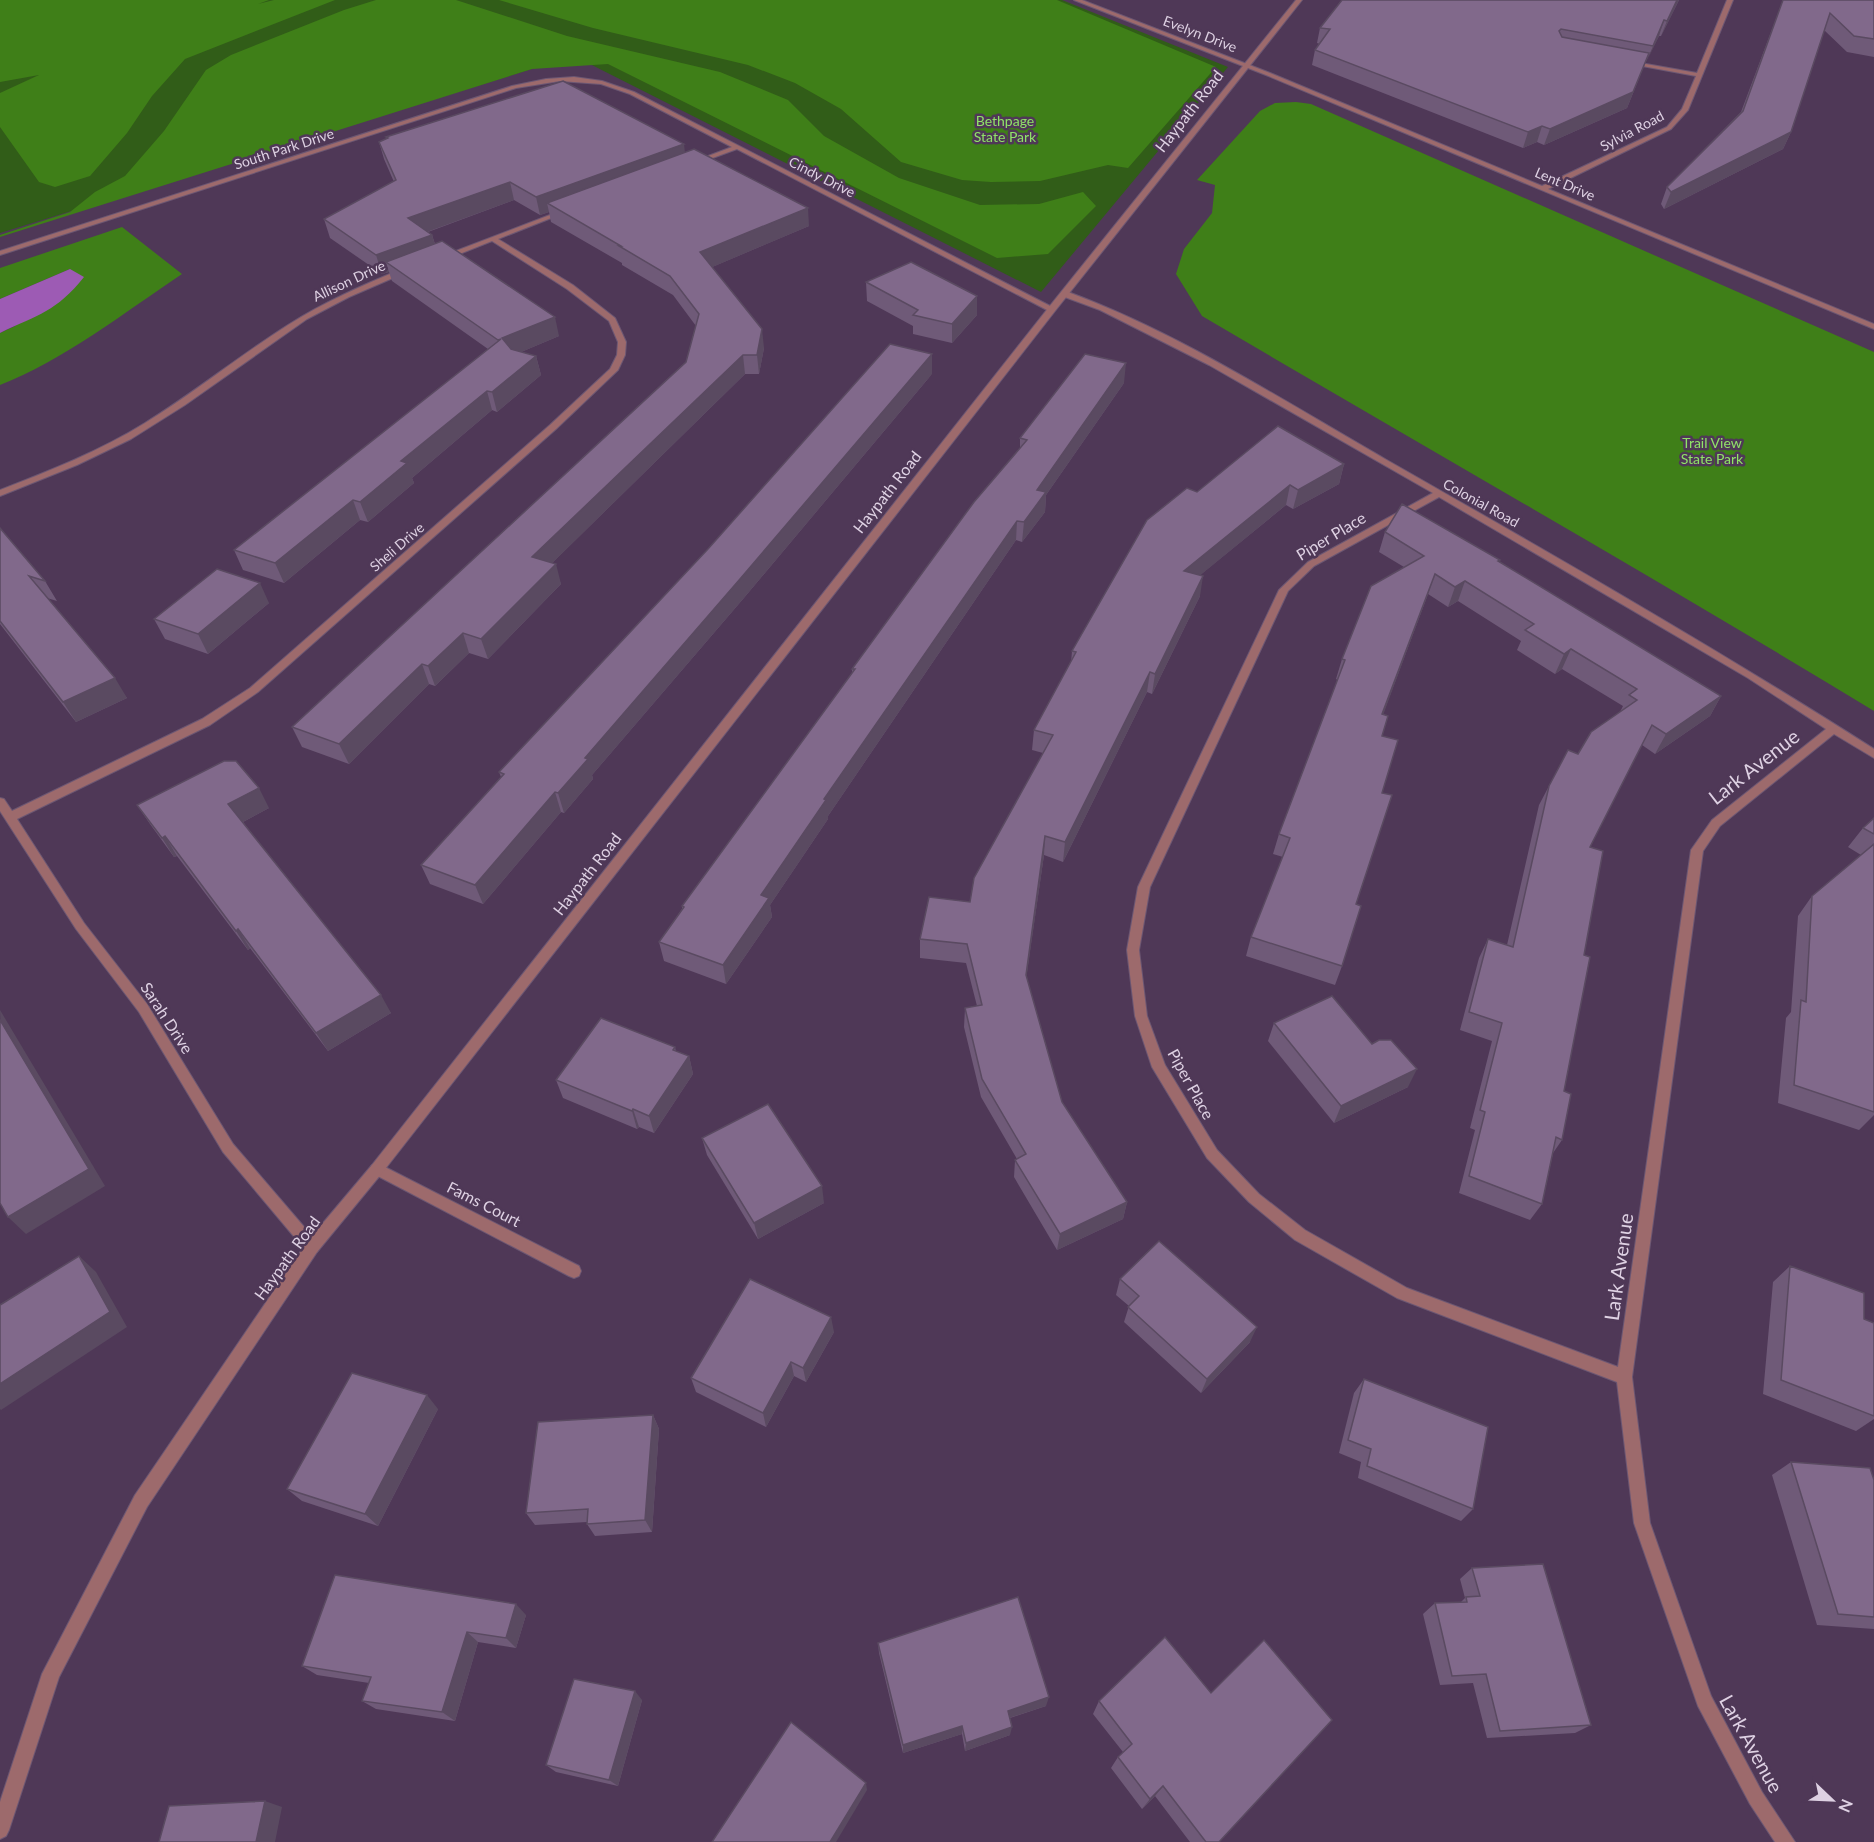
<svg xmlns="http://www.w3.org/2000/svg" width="1874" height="1842" viewBox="0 0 1874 1842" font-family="Lato,sans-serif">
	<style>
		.green { fill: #315d18 }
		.forest { fill: #3f7f18 }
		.water { fill: #9d5bb4 }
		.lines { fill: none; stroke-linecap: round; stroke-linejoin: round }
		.minor-casing { stroke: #6c5773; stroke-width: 2 }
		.tertiary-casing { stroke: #6c5773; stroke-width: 2 }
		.minor { fill: #9d6a6c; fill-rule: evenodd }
		.tertiary { fill: #9d6a6c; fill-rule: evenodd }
		.wall { fill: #6f5a78 }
		.shaded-wall { fill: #5a4a61 }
		.building { fill: #81698b; stroke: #5a4a61; stroke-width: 1.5 }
		.labels { text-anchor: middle; stroke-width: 5; stroke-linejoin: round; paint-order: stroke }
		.far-street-label { font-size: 14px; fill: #ded1e3; stroke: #4f3857 }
		.far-park-label { font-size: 14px; fill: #90e368; stroke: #4f3857 }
		.street-label { font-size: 16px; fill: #ded1e3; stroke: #4f3857 }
		.near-street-label { font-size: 20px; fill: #ded1e3; stroke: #4f3857 }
	</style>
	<rect width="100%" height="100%" fill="#4f3857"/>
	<path class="green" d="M0 0H1062L1228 67 1041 292 574 56 0 233Z"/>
	<g class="forest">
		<path d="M0 0H269L258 4 274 0H335L185 59 152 96 127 133 90 176 55 187 39 182 0 127V93L39 75 0 82Z"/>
		<path d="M376 0H456L567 36 720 72 788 100 824 136 899 178 980 205 1039 204 1083 192 1096 206 1048 254 997 258 608 64 532 69 0 237V235L70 212 95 192 125 176 164 131 206 70 231 55 344 10Z"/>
		<path d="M499 0H1057L1216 67 1128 168 1108 165 1040 181 991 182 962 180 901 162 841 109 795 83 748 65 593 28Z"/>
		<path d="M1296 102 1311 104 1874 352V711C1652 576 1426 448 1202 316L1176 274 1184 249 1212 213 1215 185 1197 180 1260 111 1275 103Z"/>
		<path d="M122 227 182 274C128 310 61 362 0 385V333L15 326 70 269 0 299V268Z"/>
	</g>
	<path class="water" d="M70 269 84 277C56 312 39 314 0 333V299Z"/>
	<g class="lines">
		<defs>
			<g id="minor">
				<path d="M1074 0H1082L1270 73 1542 186 1667 127 1682 109 1696 76 1626 63 1629 61 1697 73 1727 0H1733L1688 110 1671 129 1548 189 1874 324V329L1266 75Z"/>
				<path d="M574 77 602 81 634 92 1056 309 1049 311 737 149 699 163H695V161L732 147 630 94 601 84 560 81 516 88 0 255V251L512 86 546 79Z"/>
				<path d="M563 210 569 211 498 239 573 285 615 318 626 342 625 355 618 370 556 429 258 692 210 725 17 819 84 923 147 1004 233 1144 317 1242 319 1247 317 1252 312 1254 307 1252 223 1152 139 1012 76 929 0 811V798L4 799 12 811 202 719 250 688 550 425 610 369 617 355 618 342 609 321 567 289 492 241 447 259 440 257Z"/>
				<path d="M402 269 409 271 349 297 307 319 185 405 131 439 77 465 0 496V490C49 471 100 451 145 423 194 393 239 356 288 325 324 302 363 285 402 269Z"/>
				<path d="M1062 292H1068C1179 333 1282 400 1385 459 1550 553 1714 647 1874 749V758L1834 734 1720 826 1703 851 1632 1377 1650 1523 1711 1696 1762 1792 1795 1842H1775L1750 1804 1698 1706 1634 1523 1617 1382 1397 1298 1295 1240 1249 1202 1207 1158 1152 1067 1135 1016 1127 950 1138 887 1279 590 1308 562 1433 493 1209 365 1100 310 1062 296ZM1439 497 1748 678 1826 729 1712 820 1691 850 1618 1367 1407 1288 1305 1230 1259 1194 1217 1150 1165 1065 1147 1016 1139 950 1150 887 1288 591 1314 566Z"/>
				<path d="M377 1163 579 1266 581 1271 579 1276 574 1278 569 1276 372 1173 370 1169 372 1165Z"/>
			</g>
			<path id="tertiary" d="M1296 0H1302L1055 311 382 1173 317 1252 147 1507 59 1677 9 1830 6 1836 0 1839V1802L42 1674 135 1495 307 1242 372 1165 1049 307Z"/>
		</defs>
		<use href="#minor" class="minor-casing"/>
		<use href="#tertiary" class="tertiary-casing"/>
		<use href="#minor" class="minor"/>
		<use href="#tertiary" class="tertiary"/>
	</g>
	<g class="wall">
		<path d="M1342 0H1679L1661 36H1659L1646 61 1627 108 1544 145 1537 142 1523 148 1312 65 1315 50 1320 44 1317 43 1320 28Z"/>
		<path d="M1783 0H1874V57L1847 52 1824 30 1791 132 1783 149 1664 209 1661 204 1667 187 1741 112Z"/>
		<path d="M386 137 685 152 809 226 712 267 764 348 759 374H745L552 563 561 584 488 659 469 653 435 686 429 684 349 764 302 747 292 727 686 362 696 326 673 295 622 265V263L551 222 549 212 540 215 514 200 428 232 432 235 435 244 559 336 521 352 536 356 541 375 497 412 492 410 412 478 414 483 368 522 360 520 284 583 243 570 234 550 488 349 392 281 389 272 382 274 330 238 324 219 394 182 384 159 379 142 387 139Z"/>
		<path d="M866 282 977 315 952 343 913 334V326L867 301Z"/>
		<path d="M932 374 743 599 592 775 593 779 564 813 561 812 483 904 430 884 421 865 501 777 499 772Z"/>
		<path d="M1124 383 1046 495 1045 512 1022 542 1016 540 828 816V819L770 905 772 917 726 984 664 961 659 942 682 909V906L852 673V669L1020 449V438Z"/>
		<path d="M1344 464 1339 484 1293 509 1286 505 1200 575V596L1152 694 1147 692 1063 862 1044 855 1026 978 1062 1102 1127 1202 1123 1219 1057 1250 1014 1177 1015 1160 1017 1159 981 1097 964 1027 965 1008 977 1006 966 963 920 958V939L970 902 1043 753 1032 750 1034 730 1071 663 1072 651 1197 492Z"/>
		<path d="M0 528 45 581 57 601 47 598 127 698 76 722 0 624Z"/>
		<path d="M1385 532 1499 562 1721 696 1710 716 1655 754 1642 745 1590 847 1584 955 1564 1091 1562 1140 1553 1153 1542 1204 1530 1220 1459 1193 1475 1130 1470 1128 1492 1041 1460 1030 1479 958 1488 939 1507 945 1539 805 1549 786 1620 712 1623 706 1562 669 1555 674 1517 650 1521 641 1458 601 1448 607 1428 594 1383 714 1382 736V793L1342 966 1335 985 1246 956 1251 937 1283 857 1273 854 1279 834 1338 680 1336 679 1342 659 1404 567 1379 552Z"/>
		<path d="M269 603 208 654 165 639 154 619Z"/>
		<path d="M137 805 269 808 243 822 391 1013 328 1051 250 948 248 950 177 856 174 857 150 824Z"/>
		<path d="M1874 818V1115L1859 1130 1778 1103 1786 1018 1791 1012 1798 916 1812 896 1861 855 1848 847 1863 828Z"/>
		<path d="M1274 1023 1408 1087 1334 1123 1268 1041Z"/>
		<path d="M675 1047 676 1052 689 1056 693 1074 654 1133 639 1127 637 1129 563 1098 556 1080Z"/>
		<path d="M702 1138 824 1203 758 1239 707 1155Z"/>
		<path d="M1790 1266 1864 1319 1874 1323V1419L1856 1431 1763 1394 1773 1282Z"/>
		<path d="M1120 1279 1250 1342 1201 1393 1124 1322 1129 1306 1116 1295Z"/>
		<path d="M834 1332 806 1382 794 1376 766 1427 696 1392 691 1378Z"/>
		<path d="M1364 1379 1473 1509 1461 1521 1358 1478 1361 1462 1339 1453 1354 1393Z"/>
		<path d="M438 1409 378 1526 302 1501 287 1489Z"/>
		<path d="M653 1415 659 1429 652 1532 595 1536 587 1524V1522L535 1525 526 1513Z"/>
		<path d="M1791 1462 1874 1480V1629L1817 1625 1772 1475Z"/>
		<path d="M1472 1568 1591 1725 1575 1733 1487 1738 1473 1683 1440 1685 1423 1614 1435 1603 1461 1602 1465 1598 1460 1579Z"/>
		<path d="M526 1615 516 1648 478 1642 455 1721 376 1709 362 1701 369 1683 317 1675 302 1666Z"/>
		<path d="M878 1643 1046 1706 1010 1718V1735L965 1751 962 1734 903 1753 879 1653Z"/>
		<path d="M642 1700 618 1786 556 1772 546 1765Z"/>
		<path d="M1099 1701 1219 1842H1190L1155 1796 1142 1809 1111 1768 1118 1757 1123 1752 1093 1714Z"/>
	</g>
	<g class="shaded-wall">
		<path d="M1677 0H1679L1661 36 1667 21Z"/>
		<path d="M1664 20 1659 36 1647 61 1653 46Z"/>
		<path d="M1649 53 1627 108 1544 145 1550 129Z"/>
		<path d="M1542 126 1537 142 1523 148 1528 132Z"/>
		<path d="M1791 132 1783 149 1664 209 1671 192Z"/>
		<path d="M684 144 686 162 547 203 549 212 540 215 536 197Z"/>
		<path d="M510 182 514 200 413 237 408 218Z"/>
		<path d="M808 208 809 226 703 271 700 252Z"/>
		<path d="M432 235 438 254 386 262 389 272 382 274 376 255Z"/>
		<path d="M977 296V315L952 343V324Z"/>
		<path d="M555 317 559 336 507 358 502 338Z"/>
		<path d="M762 329 764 348 759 374 757 355Z"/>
		<path d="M932 354V374L743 599 592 775 593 779 564 813 558 793 585 758Z"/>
		<path d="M743 355 745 374 538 577 532 557Z"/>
		<path d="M536 356 541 375 497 412 492 392Z"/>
		<path d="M1126 363 1124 383 1046 495 1045 512 1022 542 1024 522 1037 490Z"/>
		<path d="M487 391 492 410 412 478 414 483 368 522 360 502 401 461Z"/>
		<path d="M1344 464 1339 484 1293 509 1298 490Z"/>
		<path d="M1290 485 1286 505 1181 591 1184 571Z"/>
		<path d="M353 500 360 520 284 583 275 563Z"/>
		<path d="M1017 521 1016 540 828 816V819L770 905 772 917 726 984 723 965 761 895 824 799Z"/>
		<path d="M556 564 561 584 488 659 481 639Z"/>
		<path d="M1435 574 1428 594 1376 734 1382 714Z"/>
		<path d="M1203 576 1200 596 1152 694 1155 674Z"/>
		<path d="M1465 581 1458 601 1448 607 1455 587Z"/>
		<path d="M260 583 269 603 208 654 198 634Z"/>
		<path d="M463 633 469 653 435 686 428 666Z"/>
		<path d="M1571 649 1562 669 1555 674 1564 654Z"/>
		<path d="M422 664 429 684 349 764 339 744Z"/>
		<path d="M1150 672 1147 692 1063 862 1065 842Z"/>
		<path d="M115 678 127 698 76 722 63 702Z"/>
		<path d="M1721 696 1710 716 1655 754 1666 734Z"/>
		<path d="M259 788 269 808 239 824 228 804Z"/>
		<path d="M555 792 561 812 483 904 475 885Z"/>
		<path d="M165 836 177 856 174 857 162 838Z"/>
		<path d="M1045 836 1044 855 1024 994 1026 975Z"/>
		<path d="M238 929 250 948 248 950 236 931Z"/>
		<path d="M381 995 391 1013 328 1051 316 1033Z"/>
		<path d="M0 1010 105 1186 26 1234 8 1217Z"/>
		<path d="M689 1056 693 1074 654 1133 649 1116Z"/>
		<path d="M1417 1069 1408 1087 1334 1123 1341 1106Z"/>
		<path d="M633 1109 639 1127 637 1129 632 1111Z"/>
		<path d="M822 1186 824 1203 758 1239 754 1223Z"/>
		<path d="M1127 1202 1123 1219 1057 1250 1060 1234Z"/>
		<path d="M79 1256 96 1272 127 1327 1 1410 0 1409V1384Z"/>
		<path d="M831 1317 834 1332 806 1382 803 1368Z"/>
		<path d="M1257 1327 1250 1342 1201 1393 1207 1379Z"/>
		<path d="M791 1362 794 1376 766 1427 763 1413Z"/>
		<path d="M427 1395 438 1409 378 1526 365 1514Z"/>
		<path d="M653 1415 659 1429 652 1532 645 1520Z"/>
		<path d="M516 1604 526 1615 516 1648 506 1638Z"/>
		<path d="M467 1632 478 1642 455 1721 442 1712Z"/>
		<path d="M635 1691 642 1700 618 1786 609 1780Z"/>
		<path d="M1049 1697 1046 1706 1006 1719 1008 1711Z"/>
		<path d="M962 1726V1734L903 1753V1745Z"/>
		<path d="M1012 1727 1010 1735 965 1751 966 1743Z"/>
		<path d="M866 1783 867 1790 836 1842H830Z"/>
		<path d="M1163 1786 1155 1796 1142 1809 1150 1799Z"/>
		<path d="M265 1801 282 1807 275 1842H256Z"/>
	</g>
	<g class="building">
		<path d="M1342 0H1677L1667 21 1664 20 1653 46 1561 29 1559 31 1562 37 1649 53 1633 92 1550 129 1542 126 1528 132 1315 50 1330 29 1320 28Z"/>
		<path d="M1783 0H1874V39L1854 36 1830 13 1791 132 1671 192 1667 187 1743 111Z"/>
		<path d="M563 81 684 144 536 197 510 182 408 218 432 235 376 255 324 219 396 180 379 142 388 138 386 137Z"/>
		<path d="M694 149 808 208 700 252 762 329 757 355H743L532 557 556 564 481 639 463 633 428 666 422 664 339 744 292 727 686 362 699 314 670 276 619 246H621L547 203Z"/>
		<path d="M442 241 555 317 502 338 511 349 536 356 492 392 487 391 401 461 407 463 360 502 353 500 275 563 234 550 501 339 498 340 386 262Z"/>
		<path d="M911 262 977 296 952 324 913 315 918 310 866 282Z"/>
		<path d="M890 344 932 354 740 579 585 758 588 759 558 793 555 792 475 885 421 865 504 774 499 772 708 549Z"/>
		<path d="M1085 354 1126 363 1037 490 1046 492 1024 522 1017 521 824 799 826 800 761 895 769 898 723 965 659 942 684 907 682 906 855 669H852L974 502 1027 440 1020 438Z"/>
		<path d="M1278 426 1344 464 1298 490 1290 485 1184 571 1203 576 1155 674 1150 672 1065 842 1045 836 1026 975 1062 1102 1127 1202 1060 1234 1015 1160 1026 1154 982 1079 965 1008 982 1005 967 944 920 939 929 897 970 902 974 878 1053 735 1034 730 1076 652 1072 651 1147 520 1187 488 1197 492Z"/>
		<path d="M1402 504 1500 560 1498 561 1721 696 1666 734 1652 725 1590 847 1603 851 1584 955 1590 957 1564 1091 1571 1094 1562 1140 1556 1137 1542 1204 1469 1176 1485 1112 1480 1110 1502 1023 1469 1012 1488 939 1513 947 1549 786 1568 750 1578 754 1591 732 1637 700 1629 695 1637 689 1571 649 1564 654 1525 630 1534 624 1465 581 1455 587 1435 574 1382 714 1388 716 1382 736 1398 740 1382 793 1392 795 1356 904 1361 906 1342 966 1251 937 1290 838 1279 834 1345 660 1342 659 1371 586 1424 556 1385 532Z"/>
		<path d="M0 528 45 581 29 576 115 678 63 702 0 621Z"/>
		<path d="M217 569 260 583 198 634 154 619Z"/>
		<path d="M224 761H236L259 788 228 804 381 995 316 1033 238 929 236 931 165 836 162 838 137 805Z"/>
		<path d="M1874 818V834L1863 828Z"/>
		<path d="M1874 844V1112L1794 1085 1801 1000 1806 1002 1812 896Z"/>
		<path d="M1332 996 1372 1044 1379 1040H1391L1417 1069 1341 1106 1274 1023Z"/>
		<path d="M601 1018 675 1047 673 1050 689 1056 649 1116 633 1109 632 1111 556 1080Z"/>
		<path d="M0 1020 89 1169 8 1217 0 1203Z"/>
		<path d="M768 1104 822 1186 754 1223 702 1138Z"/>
		<path d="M1159 1241 1257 1327 1207 1379 1128 1307 1139 1296 1120 1279Z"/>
		<path d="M79 1256 110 1312 0 1384V1305Z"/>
		<path d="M1790 1266 1864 1293V1319L1874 1323V1416L1781 1380Z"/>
		<path d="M750 1279 831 1317 803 1368 791 1362 763 1413 691 1378Z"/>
		<path d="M352 1373 427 1395 365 1514 287 1489Z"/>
		<path d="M1364 1379 1488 1427 1473 1509 1367 1466 1371 1449 1348 1440Z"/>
		<path d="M653 1415 645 1520 587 1524 588 1509 526 1513 538 1422Z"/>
		<path d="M1791 1462 1870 1468 1874 1480V1617L1838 1614Z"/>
		<path d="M1543 1564 1591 1725 1500 1731 1486 1674 1452 1676 1435 1603 1467 1602 1466 1597 1480 1596 1472 1568Z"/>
		<path d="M335 1575 516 1604 506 1638 467 1632 442 1712 362 1701 371 1677 302 1666Z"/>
		<path d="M1018 1597 1049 1697 1008 1711 1012 1727 966 1743 962 1726 903 1745 878 1643Z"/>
		<path d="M1165 1637 1211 1693 1264 1640 1332 1720 1219 1842H1206L1163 1786 1150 1799 1118 1757 1132 1744 1099 1701Z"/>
		<path d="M574 1679 635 1691 609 1780 546 1765Z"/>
		<path d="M791 1722 866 1783 830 1842H712Z"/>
		<path d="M265 1801 256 1842H159L169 1806Z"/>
	</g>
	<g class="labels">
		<g class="far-street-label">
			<text transform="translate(1200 34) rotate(21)" y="5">Evelyn Drive</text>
			<text transform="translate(1632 131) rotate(-28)" y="5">Sylvia Road</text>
			<text transform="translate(284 149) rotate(-18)" y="5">South Park Drive</text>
			<text transform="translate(822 177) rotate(27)" y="5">Cindy Drive</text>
			<text transform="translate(1565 184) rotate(23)" y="5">Lent Drive</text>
			<text transform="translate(349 281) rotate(-25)" y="5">Allison Drive</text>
			<text transform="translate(1481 503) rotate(29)" y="5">Colonial Road</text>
			<text transform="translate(397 547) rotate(-41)" y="5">Sheli Drive</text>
		</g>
		<g class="far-park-label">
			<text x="1005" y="126">Bethpage<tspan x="1005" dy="16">State Park</tspan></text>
			<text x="1712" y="448">Trail View<tspan x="1712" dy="16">State Park</tspan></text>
		</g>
		<g class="street-label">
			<text transform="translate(1189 111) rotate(-52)" y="6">Haypath Road</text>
			<text transform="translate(887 492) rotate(-52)" y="6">Haypath Road</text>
			<text transform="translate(1331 536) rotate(-31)" y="6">Piper Place</text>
			<text transform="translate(587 874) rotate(-52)" y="6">Haypath Road</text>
			<text transform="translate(167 1018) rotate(57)" y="6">Sarah Drive</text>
			<text transform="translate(1191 1084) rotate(61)" y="6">Piper Place</text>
			<text transform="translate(484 1204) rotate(27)" y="6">Fams Court</text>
			<text transform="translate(287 1258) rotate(-54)" y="6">Haypath Road</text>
		</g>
		<g class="near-street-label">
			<text transform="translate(1754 767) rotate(-38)" y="7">Lark Avenue</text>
			<text transform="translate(1619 1267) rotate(-82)" y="7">Lark Avenue</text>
			<text transform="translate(1751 1744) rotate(61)" y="7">Lark Avenue</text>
		</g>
	</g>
	<g transform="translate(1832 1800) rotate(113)" stroke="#4f3857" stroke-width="4.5" paint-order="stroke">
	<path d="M0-4.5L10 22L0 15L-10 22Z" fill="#ded1e3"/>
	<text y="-9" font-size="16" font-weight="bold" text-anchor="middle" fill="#ded1e3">N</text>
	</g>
</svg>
